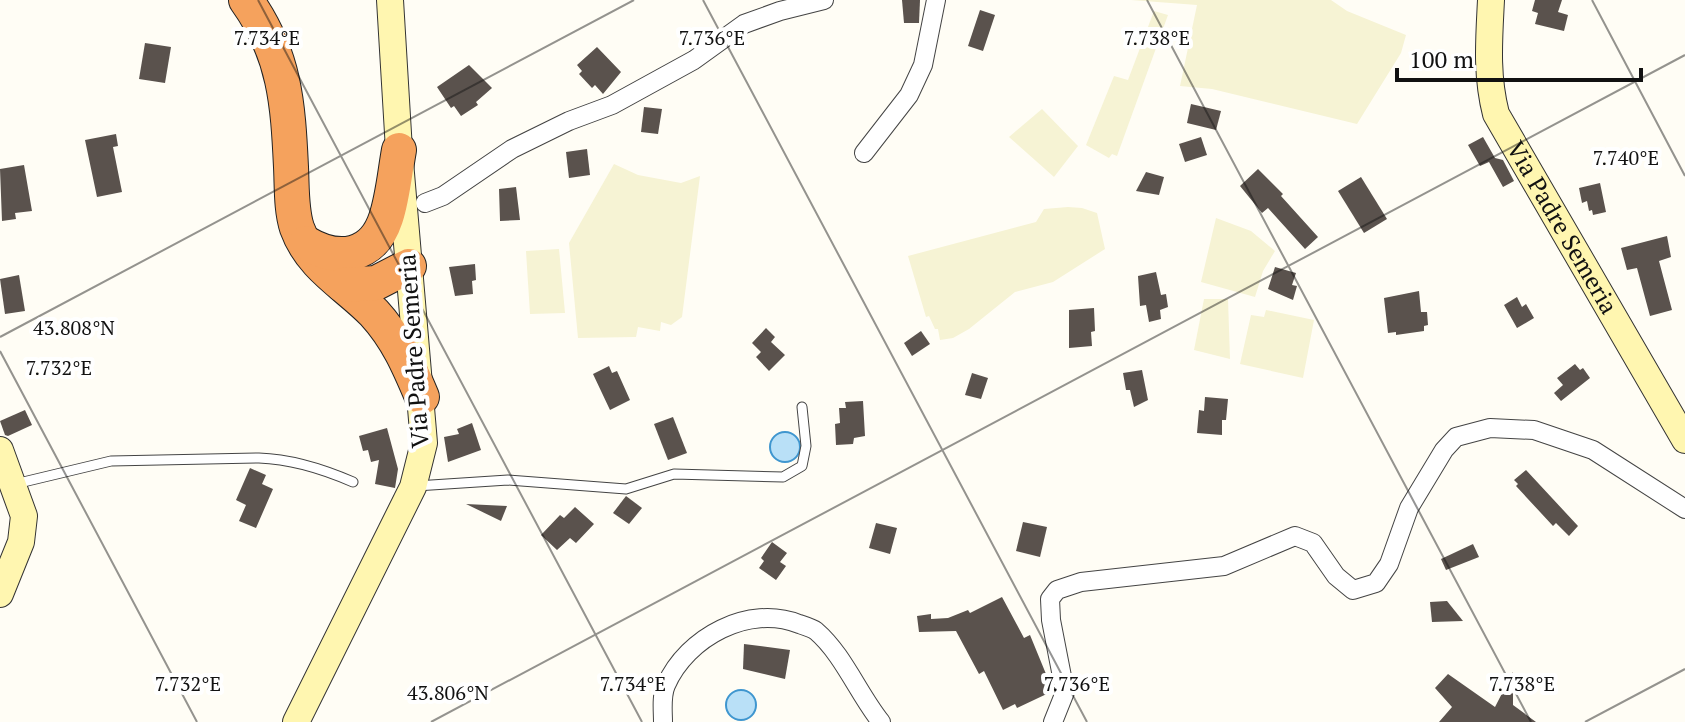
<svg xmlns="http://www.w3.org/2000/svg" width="1685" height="722" viewBox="0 0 1685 722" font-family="'PT Serif',serif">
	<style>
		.farmland { fill: #f6f3d4 }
		.water { fill: #b9e0f7; stroke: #3f96cf; stroke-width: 2 }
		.building { fill: #5a524d }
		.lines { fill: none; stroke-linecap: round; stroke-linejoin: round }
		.service-casing { stroke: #444; stroke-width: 11 }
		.minor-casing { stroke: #444; stroke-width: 20 }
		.secondary-casing { stroke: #333; stroke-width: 28 }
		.motorway-casing { stroke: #222; stroke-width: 36 }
		.service { stroke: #fff; stroke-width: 9 }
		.minor { stroke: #fff; stroke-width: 18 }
		.secondary { stroke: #fff6b0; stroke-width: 26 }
		.motorway { stroke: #f5a25d; stroke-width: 34 }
		.ticks { fill: none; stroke: #111; stroke-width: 2; stroke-opacity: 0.45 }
		.labels { text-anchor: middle; stroke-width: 8; stroke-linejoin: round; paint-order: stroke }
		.street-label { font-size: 24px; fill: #111; stroke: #fff }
		.ticks-label { font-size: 20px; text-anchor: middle; fill: #111; stroke: #fff; stroke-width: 8; stroke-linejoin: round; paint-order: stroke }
	</style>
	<rect width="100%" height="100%" fill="#fffdf5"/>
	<g class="farmland">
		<path d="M1131 0H1331L1347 11 1406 35 1401 53 1357 124 1212 89 1180 86 1197 5Z"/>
		<path d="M1154 11 1168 15 1117 156 1112 154 1109 158 1086 145 1114 76 1128 80Z"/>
		<path d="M1042 109 1078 146 1054 177 1009 137Z"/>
		<path d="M614 164 638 175 681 183 700 176 682 317 671 325 661 322 660 331 638 327 636 337 578 338 569 243Z"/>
		<path d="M1068 207 1082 208 1097 213 1105 249 1053 282 1015 292 969 329 953 338 940 340 938 329H935L929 316 926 317 908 256 1036 222 1044 209Z"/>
		<path d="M1216 218 1251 231 1275 251 1263 271 1255 297 1201 282Z"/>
		<path d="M559 249 565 313 530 314 526 251Z"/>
		<path d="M1204 299H1228L1230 359 1194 350Z"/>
		<path d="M1266 310 1314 320 1303 378 1240 364 1251 315 1264 317Z"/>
	</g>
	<g class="water">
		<circle cx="785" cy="447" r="15"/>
		<circle cx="741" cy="705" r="15"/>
	</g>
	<g class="building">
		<path d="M902 0H920L919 23H904Z"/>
		<path d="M1535 0H1562L1558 12 1568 15 1564 31 1535 24 1538 13 1532 11Z"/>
		<path d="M980 10 995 15 983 51 968 46Z"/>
		<path d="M145 43 171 47 165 83 139 79Z"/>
		<path d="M597 47 621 72 603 94 595 85 592 88 579 74 582 71 577 65Z"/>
		<path d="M469 65 492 88 476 102 478 105 461 116 454 106 451 108 437 87Z"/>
		<path d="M1191 104 1221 111 1216 130 1187 123Z"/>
		<path d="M644 107 662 109 658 134 641 132Z"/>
		<path d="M116 134 118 146 113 147 122 192 97 197 85 140Z"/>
		<path d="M1201 137 1207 155 1185 162 1179 144Z"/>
		<path d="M1483 137 1495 158 1503 160 1514 181 1503 187 1489 162 1480 166 1468 145Z"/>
		<path d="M587 149 590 175 569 178 566 152Z"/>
		<path d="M24 165 32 211 15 213 16 219 2 221 0 169Z"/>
		<path d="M1258 169 1283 194 1281 196 1318 237 1305 249 1268 208 1262 213 1240 186Z"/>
		<path d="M1146 172 1164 177 1159 195 1136 191Z"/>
		<path d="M1361 177 1387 219 1364 233 1338 191Z"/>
		<path d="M1600 183 1606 212 1593 215 1592 210 1589 211 1587 201 1582 203 1579 188Z"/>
		<path d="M516 187 520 220 500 221 499 189Z"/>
		<path d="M1667 236 1671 257 1659 261 1672 310 1650 316 1637 268 1627 270 1621 248Z"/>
		<path d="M475 264 476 280 472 281 473 294 455 296 449 267Z"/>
		<path d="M1275 267 1296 273 1292 285 1297 286 1293 300 1268 289Z"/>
		<path d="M1156 272 1161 295 1166 294 1168 307 1160 310 1161 319 1149 322 1146 305 1140 306 1138 276Z"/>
		<path d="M19 275 25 311 5 314 0 279Z"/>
		<path d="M1419 291 1421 312H1427L1428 325 1424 326V331L1396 335V332L1388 333 1384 298Z"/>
		<path d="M1517 297 1522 307 1526 304 1534 318 1517 328 1504 305Z"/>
		<path d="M1094 308 1095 331 1091 332 1092 346 1069 348V310Z"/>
		<path d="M766 328 775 337 771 342 785 355 769 371 756 357 761 352 752 343Z"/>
		<path d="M921 331 930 344 912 356 904 343Z"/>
		<path d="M1575 364 1580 370 1583 368 1590 378 1561 401 1554 393 1563 385 1557 378Z"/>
		<path d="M609 366 612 373 617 371 630 400 610 410 593 374Z"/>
		<path d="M1142 370 1148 400 1134 407 1130 390H1126L1123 373Z"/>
		<path d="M972 373 988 378 981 399 965 395Z"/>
		<path d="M1205 397 1228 399 1226 420H1222V435L1197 433 1199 410 1204 411Z"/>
		<path d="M863 401 865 436 854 438 853 444 836 445 835 424 840 423 839 408H846L845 402Z"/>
		<path d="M25 410 32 425 8 436 5 435 0 421Z"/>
		<path d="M673 417 687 453 668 460 654 424Z"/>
		<path d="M472 423 481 450 448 462 444 437 459 434 457 429Z"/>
		<path d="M387 428 398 469 395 488 375 484 379 460 371 462 368 450 363 451 359 436Z"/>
		<path d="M250 468 266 475 262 484 273 489 256 528 239 521 246 505 236 500Z"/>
		<path d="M1526 470 1578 526 1569 536 1556 523 1553 526 1516 486 1518 484 1514 480Z"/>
		<path d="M626 496 642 508 629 524 613 513Z"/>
		<path d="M466 504 507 506 501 521Z"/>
		<path d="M575 507 594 524 576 543 570 538 557 550 541 535 560 515 564 518Z"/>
		<path d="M1023 522 1047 527 1040 557 1016 551Z"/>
		<path d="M876 523 897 528 890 554 869 548Z"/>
		<path d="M772 542 787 553 780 562 786 566 776 580 759 568 764 561 761 558Z"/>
		<path d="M1473 544 1479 557 1446 570 1441 559Z"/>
		<path d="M1002 597 1024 638 1030 635 1053 691 1017 708 1015 704 1003 710 984 671 979 674 956 631 919 632 917 616 931 614V619L948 618 968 610 970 613Z"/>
		<path d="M1447 601 1463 621 1432 622 1430 602Z"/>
		<path d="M744 644 790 650 785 679 743 669Z"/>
		<path d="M1513 672V705L1536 722H1439L1452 707 1435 688 1448 674 1495 707Z"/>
	</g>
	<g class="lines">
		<defs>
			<g id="service">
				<path d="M15 484 111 461 259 458C292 459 323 469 353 482"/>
				<path d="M416 486 508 480 626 489 674 474 783 477 802 466 806 446 802 407"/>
			</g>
			<g id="minor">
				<path d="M864 153 909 95 923 65 936 0"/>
				<path d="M425 203 443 196 512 149 569 121 612 105 694 60 744 24 780 11 824 0"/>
				<path d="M663 722C663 711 661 696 666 685 687 637 749 604 799 624 805 626 812 628 816 631 843 654 859 695 881 722"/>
				<path d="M1053 722 1065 692 1051 620 1050 599 1057 590 1081 582 1224 566 1295 536 1313 543 1336 576 1353 590 1376 583 1389 564 1409 508 1444 450 1456 437 1490 428 1534 430 1593 450 1685 509"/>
			</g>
			<g id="secondary">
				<path id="s1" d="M1491 0C1489 40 1486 75 1496 114L1685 440"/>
				<path d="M0 450 24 516 21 542 0 594"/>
				<path d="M296 722 413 487 424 443 399 150 390 0"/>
			</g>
			<g id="motorway">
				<path d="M246 0C285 54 288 104 291 167 292 187 291 210 297 228 311 267 347 285 374 313 397 338 409 366 422 397"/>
				<path d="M306 243C338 262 373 258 386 218 393 197 395 172 399 150"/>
				<path d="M343 285 376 283 409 266"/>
			</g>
		</defs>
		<use href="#service" class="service-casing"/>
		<use href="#minor" class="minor-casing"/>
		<use href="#secondary" class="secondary-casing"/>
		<use href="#motorway" class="motorway-casing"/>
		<use href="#service" class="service"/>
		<use href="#minor" class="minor"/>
		<use href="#secondary" class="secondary"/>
		<use href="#motorway" class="motorway"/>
	</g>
	<path class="ticks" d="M258 0 642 722M703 0 1087 722M1147 0 1531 722M1592 0 1685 176M0 337 634 0M0 351 197 722M431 722 1685 55M1585 722 1685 669"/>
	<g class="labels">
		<g class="street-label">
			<text dy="8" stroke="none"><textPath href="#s1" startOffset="246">Via Padre Semeria</textPath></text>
			<text transform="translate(414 351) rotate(-94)" y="8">Via Padre Semeria</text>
		</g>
	</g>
	<g class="ticks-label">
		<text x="267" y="45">7.734°E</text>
		<text x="712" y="45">7.736°E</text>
		<text x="1157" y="45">7.738°E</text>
		<text x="1626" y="165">7.740°E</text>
		<text x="74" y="335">43.808°N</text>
		<text x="59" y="375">7.732°E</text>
		<text x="188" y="691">7.732°E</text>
		<text x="633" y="691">7.734°E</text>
		<text x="1077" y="691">7.736°E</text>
		<text x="1522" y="691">7.738°E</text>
		<text x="448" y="700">43.806°N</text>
	</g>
	<path d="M1397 68v12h244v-12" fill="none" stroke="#111111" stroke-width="4"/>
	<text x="1409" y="68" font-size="24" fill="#111111" stroke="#ffffff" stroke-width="6" paint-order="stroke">100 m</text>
</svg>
